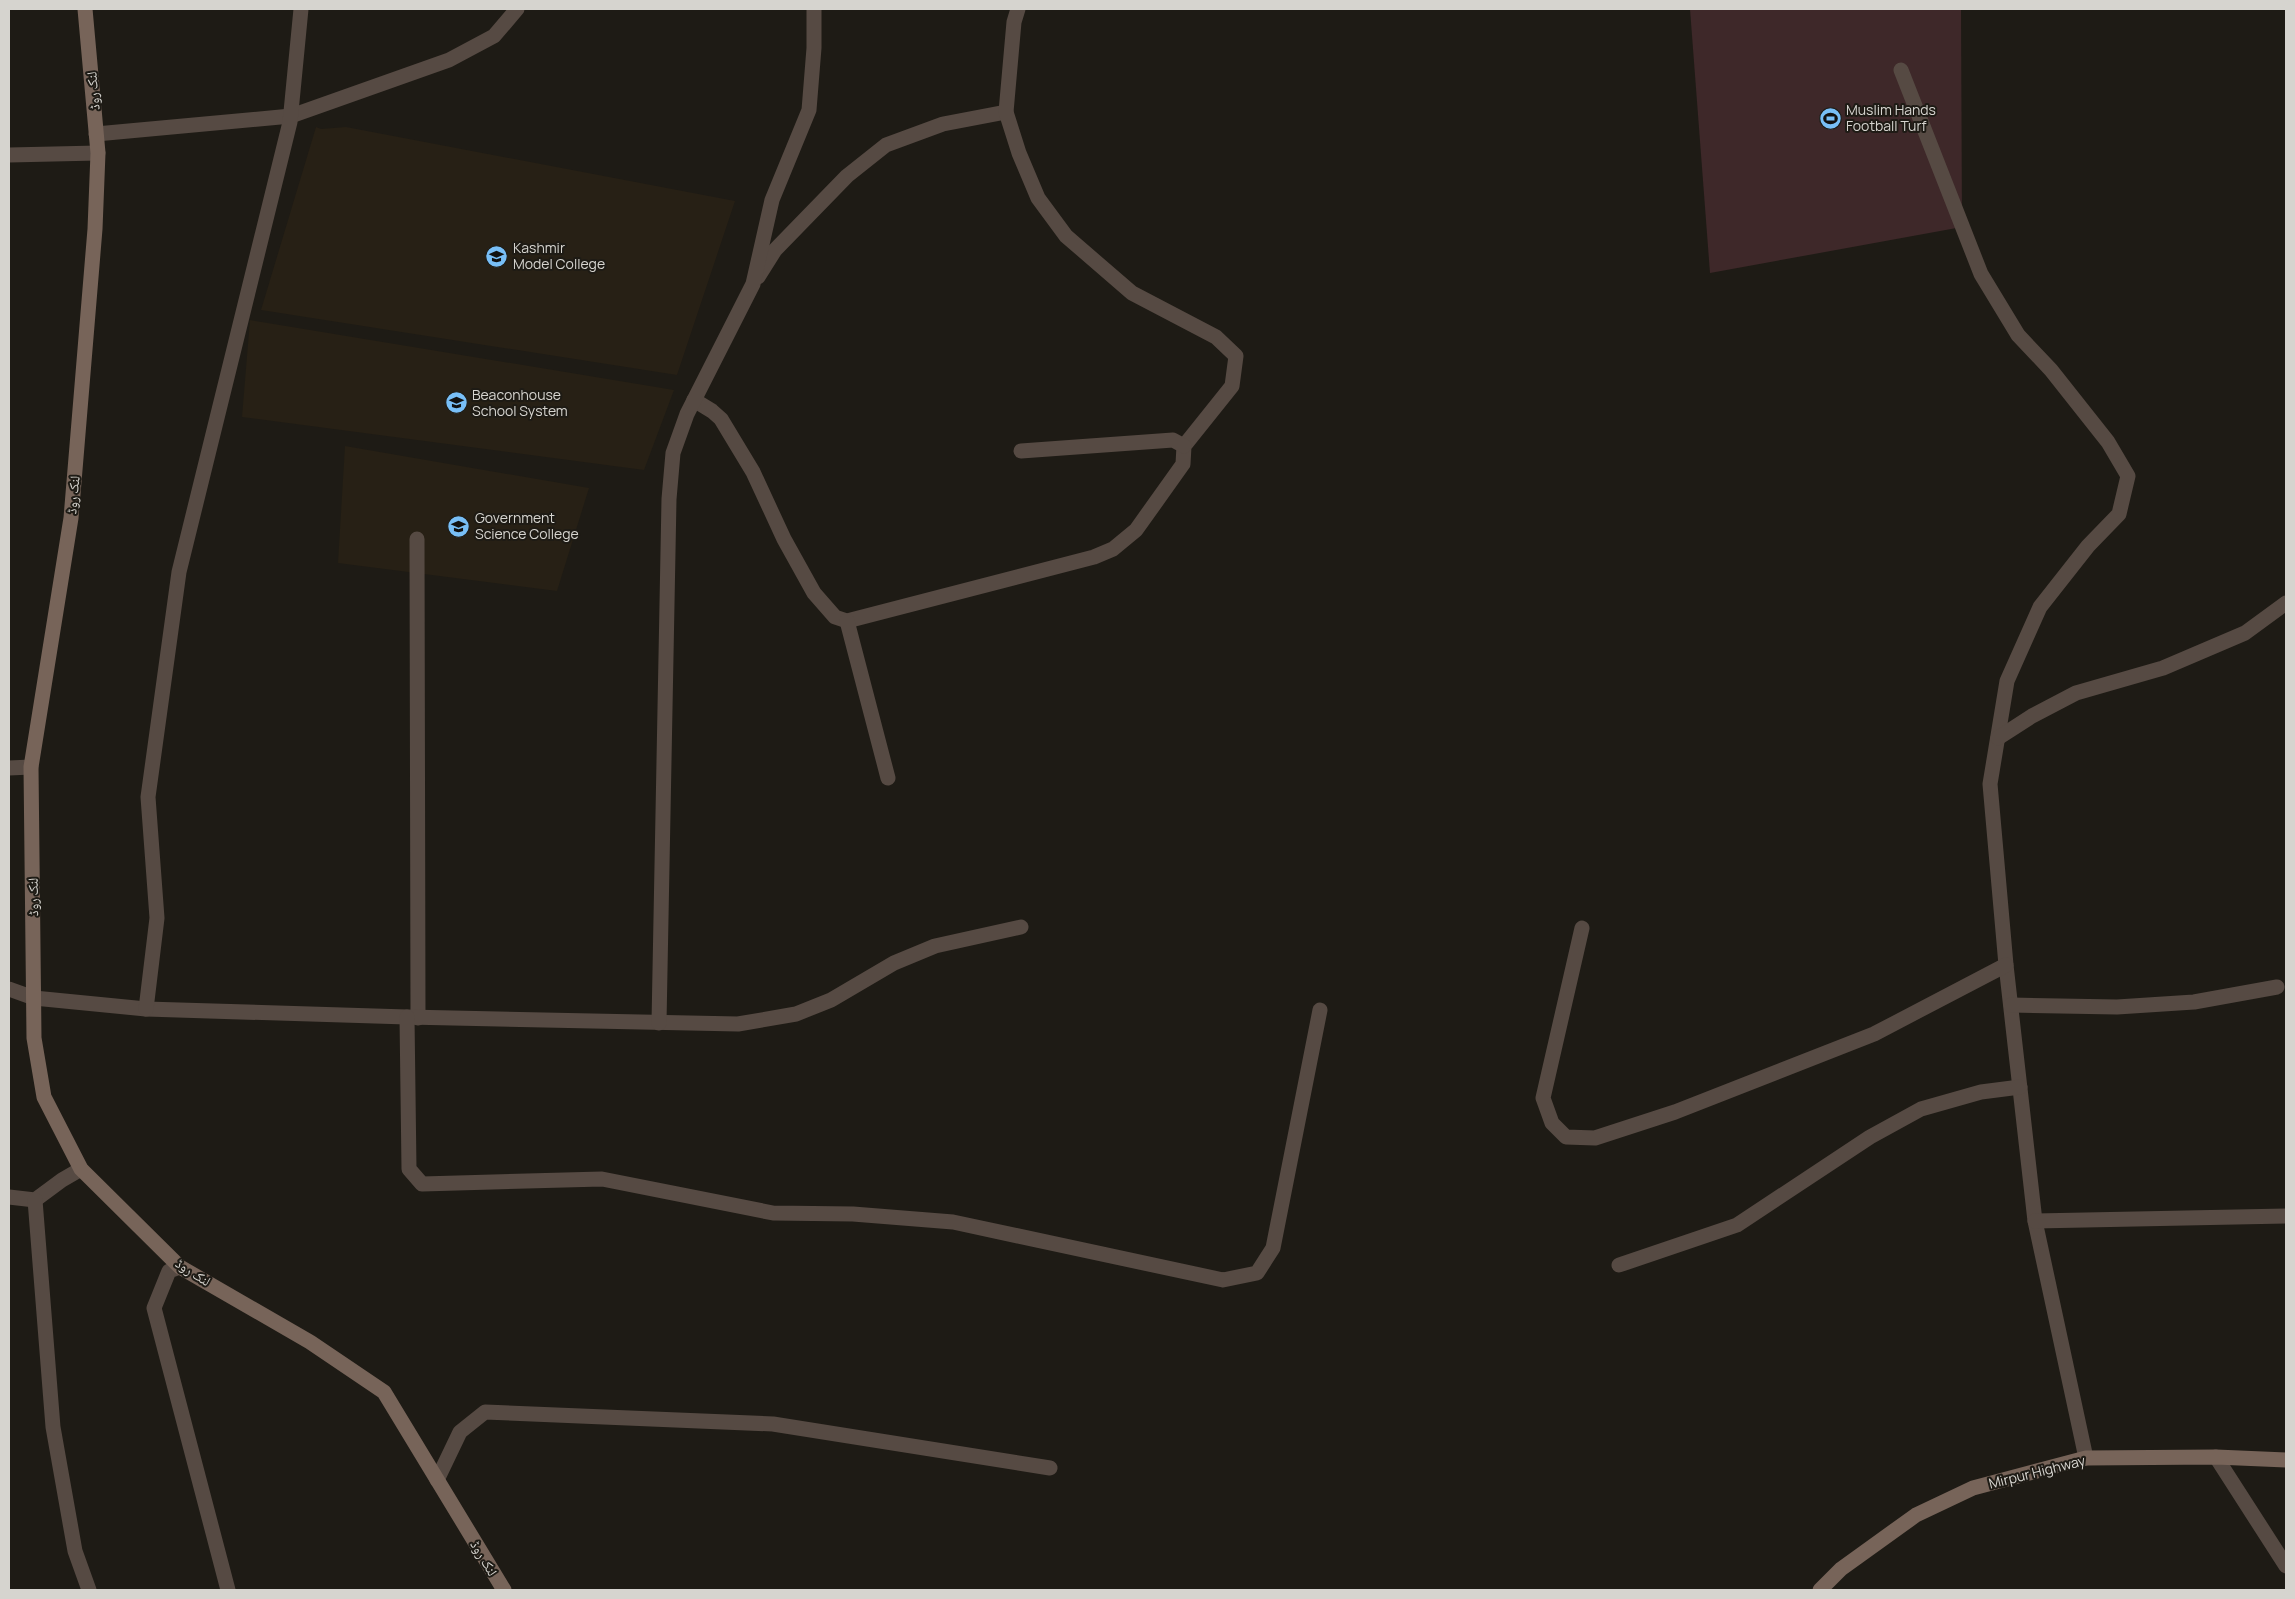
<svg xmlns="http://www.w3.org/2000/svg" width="2295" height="1599" viewBox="0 0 2295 1599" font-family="Manrope,'Noto Naskh Arabic',sans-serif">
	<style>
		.built { fill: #272015 }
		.green { fill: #3e2829 }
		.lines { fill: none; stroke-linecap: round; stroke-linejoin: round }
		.street { stroke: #564a43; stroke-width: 15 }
		.secondary { stroke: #776459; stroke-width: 15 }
		.labels { text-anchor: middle; stroke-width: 4; stroke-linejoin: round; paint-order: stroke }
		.street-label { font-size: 14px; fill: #d6d4cf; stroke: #1e1b15 }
		.poi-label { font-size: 14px; fill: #d6d4cf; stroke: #1e1b15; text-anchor: start }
	</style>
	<rect width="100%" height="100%" fill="#1e1b15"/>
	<g class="built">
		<path d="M316 127 321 129 346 127 735 201 677 375 261 310Z"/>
		<path d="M250 320 674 390 644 470 242 417Z"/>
		<path d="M345 446 589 488 557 591 338 563Z"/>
	</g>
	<path class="green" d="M1690 9H1961L1962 227 1710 273Z"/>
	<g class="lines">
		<g class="street">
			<path d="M1901 70 1981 274 2018 335 2051 370 2108 442 2128 476 2119 514 2088 546 2040 607 2007 681 1990 784 2006 965 2035 1221 2086 1458"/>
			<path d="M96 134 291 116 449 60 494 36 517 9"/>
			<path d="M9 155 98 153"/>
			<path d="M758 277 775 250 847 176 886 145 943 124 1006 112"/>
			<path d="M694 400 712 411 721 419 753 472 784 539 814 593 835 617 847 621 1094 557 1113 549 1136 530 1183 464 1184 446 1232 386 1236 356 1216 337 1132 293 1066 236 1038 198 1019 153 1006 112 1014 22 1018 9"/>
			<path d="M1021 451 1173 440 1184 446"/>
			<path d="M417 539 418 1018"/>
			<path d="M847 621 888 778"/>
			<path d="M1998 738 2032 716 2076 693 2163 668 2245 633 2286 603"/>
			<path d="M9 768 31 767"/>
			<path d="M1582 928 1543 1098 1552 1123 1566 1137 1595 1138 1675 1112 1874 1034 2006 965"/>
			<path d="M9 989 34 998 146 1009 407 1017 738 1024 796 1014 831 1000 894 963 935 946 1021 927"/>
			<path d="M2011 1005 2117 1007 2194 1002 2277 987"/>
			<path d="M146 1009 157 918 148 797 179 572 290 122 301 9"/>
			<path d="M407 1017 409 1169 422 1184 602 1179 773 1213 853 1214 953 1222 1223 1280 1257 1273 1273 1248 1320 1010"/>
			<path d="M659 1023 669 499 673 453 687 414 753 284 772 200 809 110 814 48V9"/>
			<path d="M9 1197 35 1200 62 1180 81 1169"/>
			<path d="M35 1200 53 1427 75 1551 89 1590"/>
			<path d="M2035 1221 2286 1216"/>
			<path d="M1619 1265 1737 1225 1870 1137 1921 1109 1981 1092 2020 1087"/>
			<path d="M180 1267 169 1271 154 1308 228 1590"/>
			<path d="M2216 1457 2286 1566"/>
			<path d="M437 1480 460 1432 485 1412 773 1424 1050 1468"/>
		</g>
		<g class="secondary">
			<path d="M85 9 98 153 95 229 71 518 31 767 34 1038 44 1097 81 1169 180 1267 310 1342 384 1392 504 1590"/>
			<path d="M1820 1590 1841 1569 1916 1515 1973 1488 2086 1458 2216 1457 2286 1460"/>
		</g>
	</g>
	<defs>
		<symbol id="stadium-disc" viewBox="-11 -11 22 22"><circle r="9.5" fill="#78bff7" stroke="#1e1b15"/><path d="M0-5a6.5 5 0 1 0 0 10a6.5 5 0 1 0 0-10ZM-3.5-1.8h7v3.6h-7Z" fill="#111"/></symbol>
		<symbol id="university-disc" viewBox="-11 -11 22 22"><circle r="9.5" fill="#78bff7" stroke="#1e1b15"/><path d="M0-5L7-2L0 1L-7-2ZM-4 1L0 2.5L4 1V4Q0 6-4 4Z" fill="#111"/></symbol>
		<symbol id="school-disc" viewBox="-11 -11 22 22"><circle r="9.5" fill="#78bff7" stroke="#1e1b15"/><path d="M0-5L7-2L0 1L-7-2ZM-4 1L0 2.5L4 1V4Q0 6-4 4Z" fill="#111"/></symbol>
	</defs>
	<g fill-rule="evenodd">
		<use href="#stadium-disc" x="1818" y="106" width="25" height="25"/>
		<use href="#university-disc" x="484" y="244" width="25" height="25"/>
		<use href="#school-disc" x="444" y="390" width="25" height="25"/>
		<use href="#university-disc" x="446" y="514" width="25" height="25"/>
	</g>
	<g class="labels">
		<g class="street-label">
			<text transform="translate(93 91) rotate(-95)" y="5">لنک روڈ</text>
			<text transform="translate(73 495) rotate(-85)" y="5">لنک روڈ</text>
			<text transform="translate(33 897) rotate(-91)" y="5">لنک روڈ</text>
			<text transform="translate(193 1272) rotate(33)" y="5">لنک روڈ</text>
			<text transform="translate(2037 1472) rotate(-14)" y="5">Mirpur Highway</text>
			<text transform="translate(484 1558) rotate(59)" y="5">لنک روڈ</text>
		</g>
		<g class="poi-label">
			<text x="1846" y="115">Muslim Hands<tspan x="1846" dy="16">Football Turf</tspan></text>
			<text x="513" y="253">Kashmir<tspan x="513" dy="16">Model College</tspan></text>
			<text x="472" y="400">Beaconhouse<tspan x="472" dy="16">School System</tspan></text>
			<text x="475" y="523">Government<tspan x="475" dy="16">Science College</tspan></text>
		</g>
	</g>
	<rect width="2295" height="1599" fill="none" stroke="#d6d4cf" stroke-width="20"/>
</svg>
